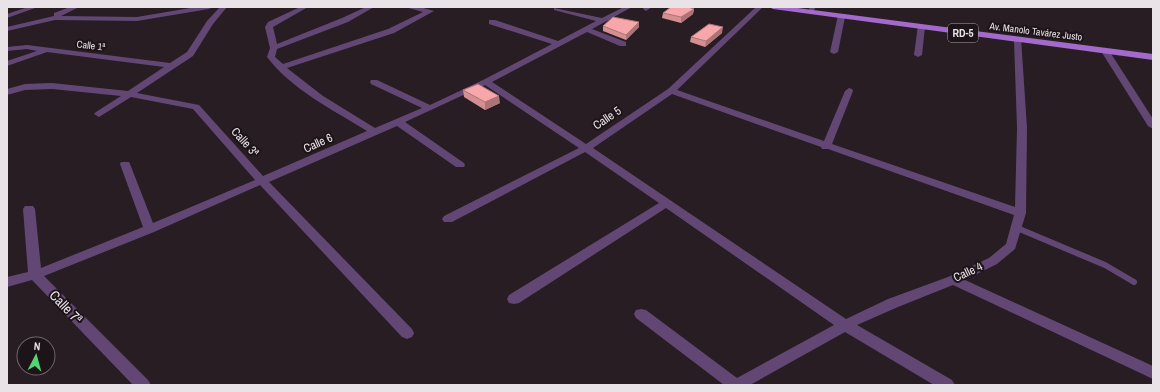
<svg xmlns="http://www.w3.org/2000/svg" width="1160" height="392" viewBox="0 0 1160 392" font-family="'Archivo Narrow',sans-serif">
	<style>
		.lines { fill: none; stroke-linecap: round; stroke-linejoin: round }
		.lane { stroke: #624775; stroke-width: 6 }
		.street { fill: #624775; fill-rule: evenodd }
		.primary { fill: #a369cb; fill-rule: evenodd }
		.wall { fill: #d48f92 }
		.shaded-wall { fill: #ad7477 }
		.building { fill: #f7a6aa; stroke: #ad7477 }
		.labels { text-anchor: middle; stroke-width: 4; stroke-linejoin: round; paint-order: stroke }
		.far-street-label { font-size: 10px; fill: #e9e2e6; stroke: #1d1419 }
		.shield { fill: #1d1419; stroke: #aca4a8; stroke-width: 1 }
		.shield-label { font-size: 11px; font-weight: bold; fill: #e9e2e6 }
		.street-label { font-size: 12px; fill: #e9e2e6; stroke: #1d1419 }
		.near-street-label { font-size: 14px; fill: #e9e2e6; stroke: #1d1419 }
	</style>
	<rect width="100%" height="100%" fill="#271d23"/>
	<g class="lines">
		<path class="lane" d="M1017 228 1105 265 1134 282"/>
		<g class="street">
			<path d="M28 7H38L7 18V14Z"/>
			<path d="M70 7H79L61 16 137 17 196 7H212L209 9 137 21 55 20 7 31V27L54 16V13Z"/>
			<path d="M220 7H227L213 24 193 56 137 93 199 105 263 176 367 131C333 110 291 89 267 57L270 48 265 27 268 22 300 7H308L273 27 277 44 342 18 366 7H374L348 22 277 49 275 57 283 64 388 29 423 12 405 7H420L434 11 394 33 287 68 323 96 375 128 422 108 371 84 370 82 371 80H377L430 105 483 80 552 44 489 24V20H495L558 41 596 21 554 10V8L602 18 624 7H632L592 29 626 42V46H620L587 32 492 82 586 144 668 89 756 7H763L677 90 824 141 845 91 849 88 852 89 853 91 832 144 1015 207 1017 128 1014 40 1015 38H1021L1027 128 1026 213 1015 249 997 264 965 280 1153 366V379L953 285 898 307 857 325 952 380 955 385H934L845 332 750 385H724L636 318 634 314 636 310 641 309 646 310 737 378 834 325 666 208 519 303 514 304 509 303 507 299 509 295 659 203 585 152 452 222H444L442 219 444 216 579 148 485 85 405 122 464 163 465 165 464 167H456L397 126 269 182 412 329 414 333 412 337 407 339 402 337 260 185 154 232 44 276 148 380 151 385H133L32 280 7 287V277L28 272 23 209 25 206H33L35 209 41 268 143 227 120 164 121 162H129L130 164 153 223 255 180 193 109 131 97 99 117 94 114 96 112 121 96 52 89 25 90 7 95V89L25 84 52 83 128 91 164 67 47 52 7 66V61L37 51 27 49 7 51V47L27 45 170 63 187 52 207 21ZM672 94 821 147 822 149H828L1014 215 1006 244 989 258 948 277 888 299 846 319 593 148Z"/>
			<path d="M644 7H652L646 11 643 9Z"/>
			<path d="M810 7H816L814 10 812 11 809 9Z"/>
			<path d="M838 15H841L845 17 838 52 834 54 830 52Z"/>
			<path d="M918 25H921L925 27 922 55 918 57 914 55Z"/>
			<path d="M1102 49H1108L1153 119V129L1148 126 1101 51Z"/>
		</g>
		<path class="primary" d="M769 7H790L1153 54V60L773 9Z"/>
	</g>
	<g class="wall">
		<path d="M694 9 693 14 681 23 662 18 663 13Z"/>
		<path d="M603 26 639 27 626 40 603 31Z"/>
		<path d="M722 33 705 47 690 42 691 37Z"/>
		<path d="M463 90 500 103 485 110 464 97Z"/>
	</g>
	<g class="shaded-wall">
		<path d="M694 9 693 14 681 23V17Z"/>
		<path d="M639 22V27L626 40V35Z"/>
		<path d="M723 27 722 33 705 47 706 41Z"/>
		<path d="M499 96 500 103 485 110V102Z"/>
	</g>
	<g class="building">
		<path d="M671 7H688L694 9 681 17 663 13Z"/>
		<path d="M613 17 639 22 626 35 603 26Z"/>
		<path d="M709 24 723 27 706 41 691 37Z"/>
		<path d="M478 84 499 96 485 102 463 90Z"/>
	</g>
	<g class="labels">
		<g class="far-street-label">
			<text transform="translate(1036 31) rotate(7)" y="4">Av. Manolo Tavárez Justo</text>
			<text transform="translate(91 45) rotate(7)" y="4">Calle 1ª</text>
		</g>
		<rect class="shield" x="948" y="24" width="30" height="18" rx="3"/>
		<g class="shield-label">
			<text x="963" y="37">RD-5</text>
		</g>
		<g class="street-label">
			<text transform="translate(607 118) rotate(-34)" y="4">Calle 5</text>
			<text transform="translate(245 142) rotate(48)" y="4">Calle 3ª</text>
			<text transform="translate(318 143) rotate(-24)" y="4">Calle 6</text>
			<text transform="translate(968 272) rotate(-25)" y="4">Calle 4</text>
		</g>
		<g class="near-street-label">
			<text transform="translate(66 307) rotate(46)" y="5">Calle 7ª</text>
		</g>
	</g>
	<rect width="1160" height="392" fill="none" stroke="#e9e2e6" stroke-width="16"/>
	<g transform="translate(36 356) rotate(6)"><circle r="19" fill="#1d1419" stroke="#6f666b"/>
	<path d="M0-3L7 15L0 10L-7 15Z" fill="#51d674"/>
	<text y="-6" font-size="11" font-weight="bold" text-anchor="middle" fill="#e9e2e6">N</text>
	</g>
</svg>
